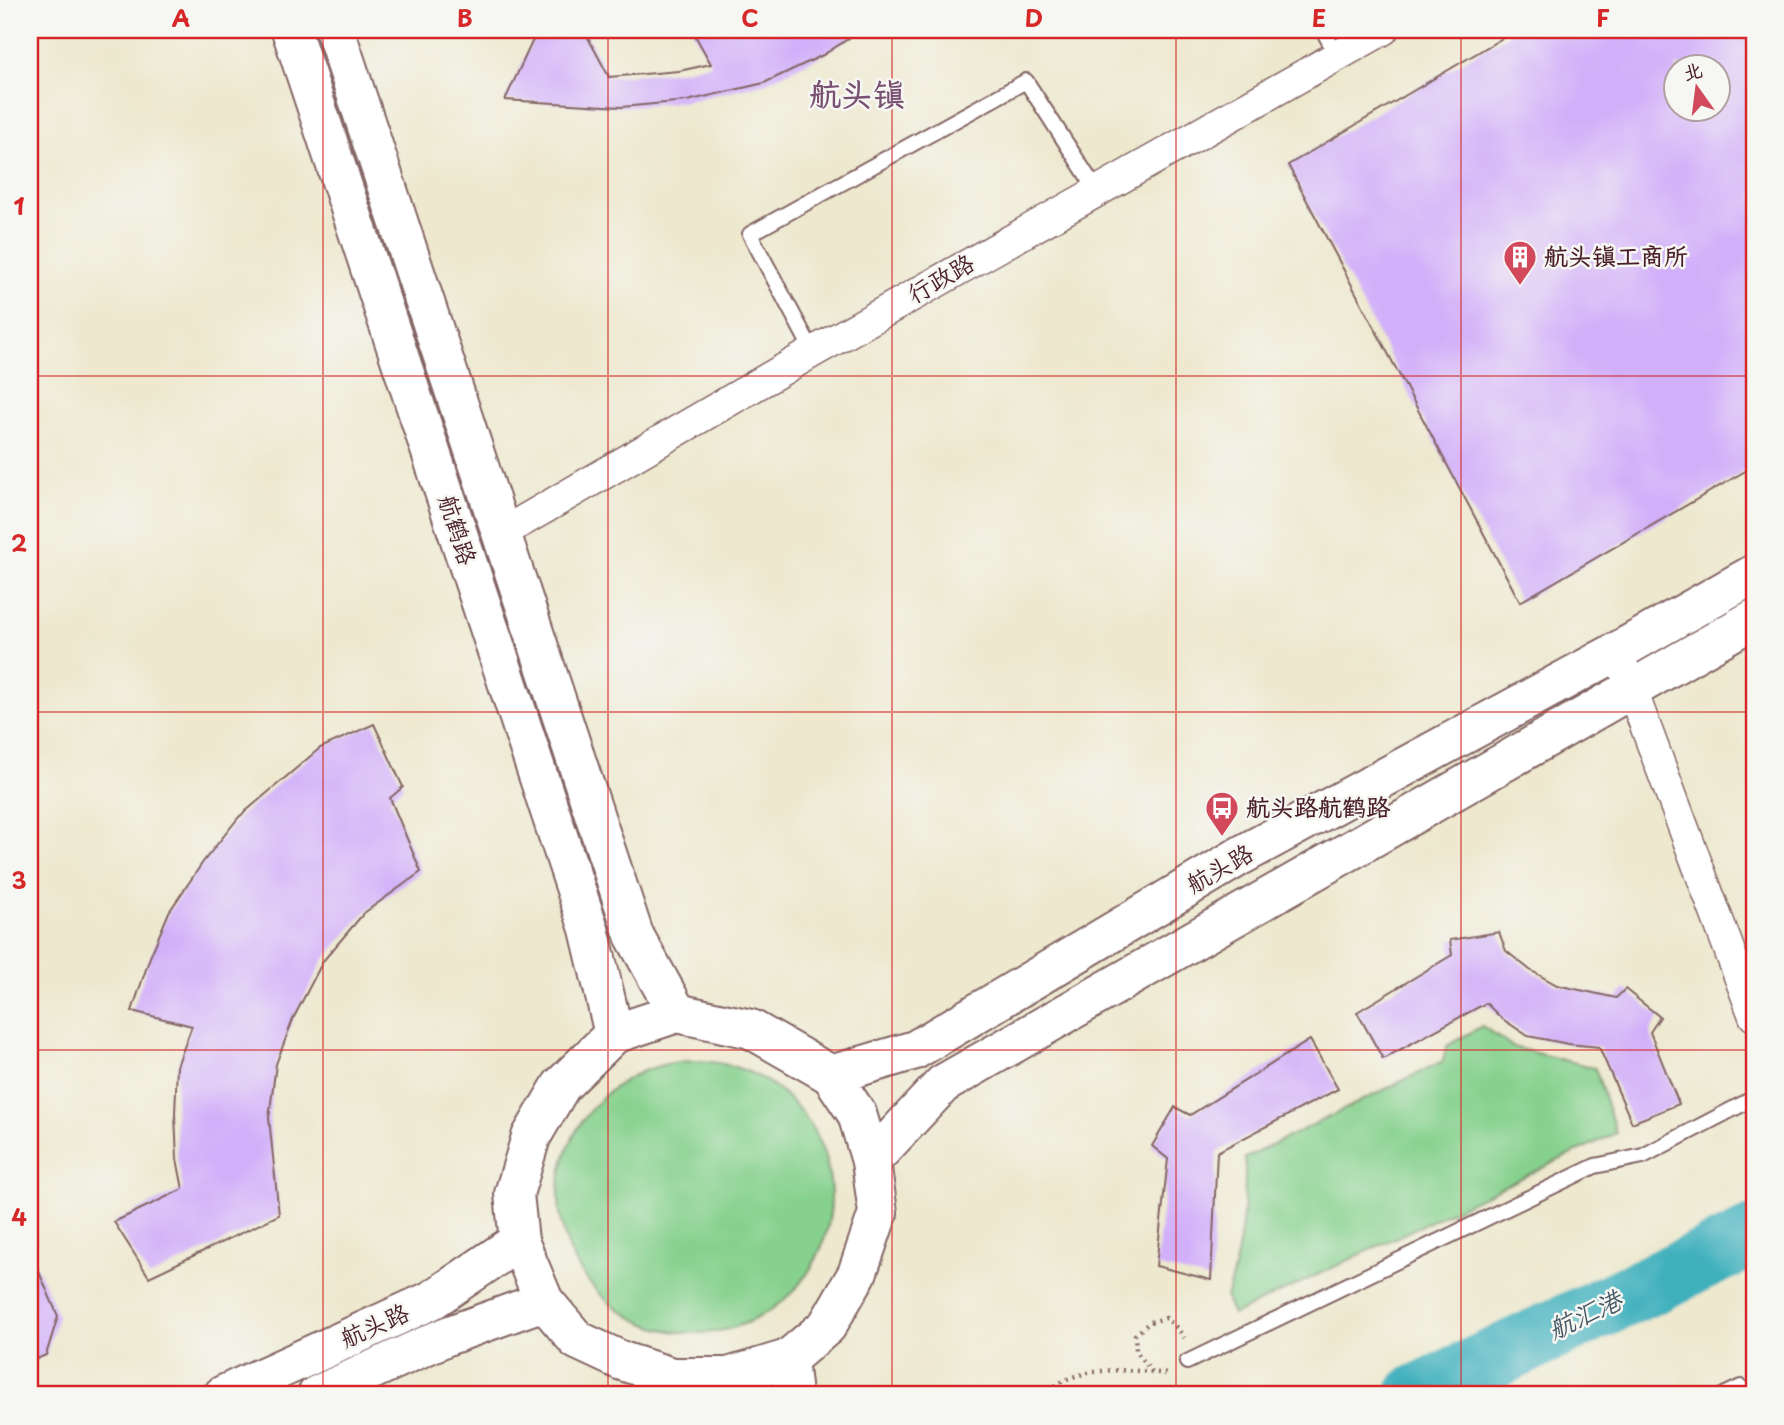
<svg xmlns="http://www.w3.org/2000/svg" width="1784" height="1425" viewBox="0 0 1784 1425" font-family="'Playpen Sans','LXGW WenKai TC',sans-serif">
	<style>
		.green { fill: #87d18e; stroke: #68785c; stroke-width: 2 }
		.lines { fill: none; stroke-linecap: round; stroke-linejoin: round }
		.river { stroke: #41b0bd; stroke-width: 61 }
		.building { fill: #d1aff9; fill-rule: evenodd }
		.service-casing { stroke: #836564; stroke-width: 18 }
		.minor-casing { stroke: #836564; stroke-width: 33 }
		.secondary-casing { stroke: #836564; stroke-width: 42 }
		.path { stroke: #836564; stroke-width: 4.5; stroke-dasharray: 2 5; stroke-linecap: butt }
		.service { stroke: #fff; stroke-width: 14 }
		.minor { stroke: #fff; stroke-width: 30 }
		.secondary { stroke: #fff; stroke-width: 38 }
		.grid { fill: none; stroke: #d62828; stroke-width: 2; stroke-opacity: 0.55 }
		.labels { text-anchor: middle; stroke-width: 5; stroke-linejoin: round; paint-order: stroke }
		.poi-label { font-size: 24px; font-weight: bold; fill: #4a1f2b; stroke: #f6f6f2; text-anchor: start }
		.street-label { font-size: 24px; fill: #4a1f2b; stroke: #f6f6f2 }
		.water-label { font-size: 26px; font-style: italic; fill: #465965; stroke: #f6f6f2 }
		.district-label { font-size: 32px; font-weight: bold; fill: #795173; stroke: #f6f6f2 }
		.neatline { fill: none; stroke: #d62828; stroke-width: 2.5 }
		.grid-label { font-size: 23px; text-anchor: middle; font-weight: bold; fill: #d62828 }
	</style>
	<rect width="100%" height="100%" fill="#f6f6f2"/>
	<filter id="ink" filterUnits="userSpaceOnUse"><feTurbulence type="fractalNoise" baseFrequency=".0143" numOctaves="2"/><feDisplacementMap in="SourceGraphic" scale="14" xChannelSelector="R" yChannelSelector="G"/><feConvolveMatrix kernelMatrix="1 2 1 2 8 2 1 2 1" color-interpolation-filters="sRGB"/></filter>
	<filter id="wash" filterUnits="userSpaceOnUse"><feTurbulence type="fractalNoise" baseFrequency=".00686" numOctaves="4" result="noise"/><feDisplacementMap in="SourceGraphic" scale="28" xChannelSelector="R" yChannelSelector="G"/><feGaussianBlur stdDeviation="1.57" result="paint"/><feColorMatrix in="noise" values="0 0 0 0 0 0 0 0 0 0 0 0 0 0 0 0 0 1.4 0 .05"/><feComposite in="paint" operator="in"/></filter>
	<g filter="url(#wash)">
		<rect width="100%" height="100%" fill="#ede8ce"/>
		<g class="green">
			<path d="M1482 1026 1513 1047 1595 1068 1616 1133 1233 1315 1226 1298C1241 1252 1246 1206 1245 1158L1443 1061 1447 1046Z"/>
			<circle cx="695" cy="1197" r="136"/>
		</g>
		<g class="lines">
			<path class="river" d="M1416 1395 1754 1236"/>
		</g>
		<g id="blocks">
			<g class="building">
				<path d="M541 30H584L609 77 679 71 711 64 692 30H862L823 55 764 83 687 101 621 107 505 100 532 42Z"/>
				<path d="M1516 30H1754V466L1520 602 1288 165ZM1676 66H1718V108H1676Z"/>
				<path d="M374 724 403 787 390 798 421 872 364 913 323 961 294 1017 276 1064 269 1118 279 1215 149 1277 114 1222 183 1189 177 1159 175 1114 177 1066 192 1026 132 1011 150 957 169 912 203 862 239 817 320 748Z"/>
				<path d="M1499 932 1506 951 1530 970 1557 985 1616 998 1625 989 1660 1017 1650 1032 1679 1104 1632 1123 1599 1047 1568 1044 1528 1036 1501 1018 1486 1003 1383 1059 1357 1012 1452 955 1450 940Z"/>
				<path d="M1310 1040 1338 1089 1217 1152 1211 1280 1156 1266 1168 1159 1152 1146 1175 1107 1190 1115Z"/>
				<path d="M30 1231 37 1236 33 1258 58 1316 46 1355 30 1362Z"/>
			</g>
		</g>
	</g>
	<g filter="url(#ink)">
		<use href="#blocks" fill-opacity="0" stroke="#836564" stroke-width="2"/>
		<g class="lines">
			<defs>
				<g id="service">
					<path d="M1323 30 1337 56"/>
					<path d="M813 352 750 234 1026 81 1097 191"/>
					<path d="M1187 1362 1595 1166 1643 1156 1754 1098"/>
					<path d="M1724 1395 1741 1387"/>
				</g>
				<g id="minor">
					<path d="M502 533 813 352 1383 30"/>
					<path d="M1624 669 1754 1016"/>
				</g>
				<g id="secondary">
					<path d="M291 30 589 929 614 1034"/>
					<path d="M335 30 634 935 677 1013"/>
					<path d="M677 1013 751 1029 831 1075 857 1114 871 1161 878 1213 857 1274 827 1326 788 1359 728 1377H672L622 1361 577 1340 544 1301 519 1241 514 1194 531 1137 561 1086 614 1034Z"/>
					<path d="M831 1075 915 1050 1240 856 1618 651 1754 574"/>
					<path d="M871 1161 943 1084 1754 619"/>
					<path d="M788 1359 792 1395"/>
					<path d="M223 1395 432 1300 519 1241"/>
					<path d="M317 1395 447 1336 544 1301"/>
				</g>
			</defs>
			<use href="#service" class="service-casing"/>
			<use href="#minor" class="minor-casing"/>
			<use href="#secondary" class="secondary-casing"/>
			<g class="path">
				<path d="M1152 1372 1136 1351 1135 1335 1150 1322 1166 1318 1178 1329 1184 1338"/>
				<path d="M1044 1395C1074 1364 1128 1369 1167 1374"/>
			</g>
			<use href="#service" class="service"/>
			<use href="#minor" class="minor"/>
			<use href="#secondary" class="secondary"/>
		</g>
	</g>
	<path class="grid" d="M323 30V1395M608 30V1395M892 30V1395M1176 30V1395M1461 30V1395M30 376H1754M30 712H1754M30 1050H1754"/>
	<defs>
		<symbol id="building-pin" viewBox="-11 -11 22 30"><path d="M0 17L-7.5 6A9.5 9.5 0 1 1 7.5 6Z" fill="#d1495b" stroke="#f6f6f2"/><path d="M-4-6H4V6H1V3H-1V6H-4ZM-2.5-4.3h1.7v1.8h-1.7ZM.8-4.3h1.7v1.8H.8ZM-2.5-1h1.7V.8h-1.7ZM.8-1h1.7V.8H.8Z" fill="#fff"/></symbol>
		<symbol id="bus-pin" viewBox="-11 -11 22 30"><path d="M0 17L-7.5 6A9.5 9.5 0 1 1 7.5 6Z" fill="#d1495b" stroke="#f6f6f2"/><path d="M-5-6H5V4H4V6H2V4H-2V6H-4V4H-5ZM-3.5-4V0h7V-4ZM-3.5 1.2v1.5H-2V1.2ZM2 1.2v1.5H3.5V1.2Z" fill="#fff"/></symbol>
	</defs>
	<g fill-rule="evenodd">
		<use href="#building-pin" x="1501" y="238" width="38" height="52"/>
		<use href="#bus-pin" x="1203" y="789" width="38" height="52"/>
	</g>
	<g class="labels">
		<g class="poi-label">
			<text x="1544" y="265">航头镇工商所</text>
			<text x="1246" y="816">航头路航鹤路</text>
		</g>
		<g class="street-label">
			<text transform="translate(941 279) rotate(-30)" y="8">行政路</text>
			<text transform="translate(457 530) rotate(72)" y="8">航鹤路</text>
			<text transform="translate(1220 869) rotate(-30)" y="8">航头路</text>
			<text transform="translate(375 1326) rotate(-24)" y="8">航头路</text>
		</g>
		<g class="water-label">
			<text transform="translate(1585 1315) rotate(-25)" y="9">航汇港</text>
		</g>
		<g class="district-label">
			<text x="857" y="106">航头镇</text>
		</g>
	</g>
	<rect width="1784" height="1425" fill="none" stroke="#f6f6f2" stroke-width="77"/>
	<g transform="translate(1697 88) rotate(346)"><circle r="33" fill="#f6f6f2" stroke="#b1a0a2" stroke-width="2"/>
	<path d="M0-5L12 26L0 18L-12 26Z" fill="#d1495b"/>
	<text y="-10" font-size="19" font-weight="bold" text-anchor="middle" fill="#4a1f2b">北</text>
	</g>
	<rect x="38" y="38" width="1708" height="1348" class="neatline"/>
	<g class="grid-label">
		<text x="181" y="27">A</text>
		<text x="465" y="27">B</text>
		<text x="750" y="27">C</text>
		<text x="1034" y="27">D</text>
		<text x="1319" y="27">E</text>
		<text x="1603" y="27">F</text>
		<text x="19" y="215">1</text>
		<text x="19" y="552">2</text>
		<text x="19" y="889">3</text>
		<text x="19" y="1226">4</text>
	</g>
</svg>
